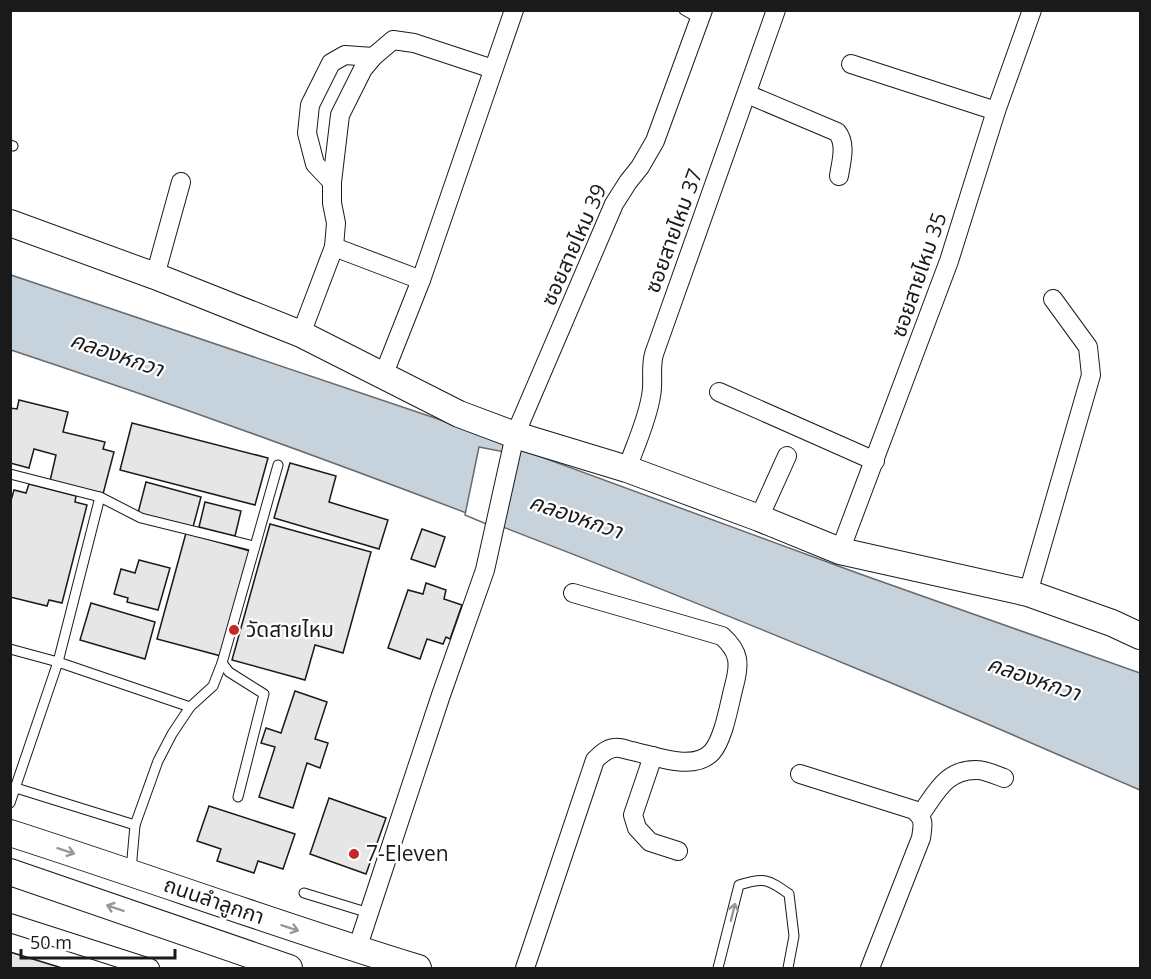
<svg xmlns="http://www.w3.org/2000/svg" width="1151" height="979" viewBox="0 0 1151 979" font-family="'Open Sans','Noto Sans Thai',sans-serif">
	<style>
		.water { fill: #c6d2dc; stroke: #6a6a6a; stroke-width: 1.5 }
		.pier { fill: #fff; stroke: #6a6a6a; stroke-width: 1.5 }
		.building { fill: #e6e6e6; stroke: #1a1a1a; stroke-width: 1.5 }
		.lines { fill: none; stroke-linecap: round; stroke-linejoin: round }
		.lane-casing { stroke: #1a1a1a; stroke-width: 11 }
		.street-casing { stroke: #1a1a1a; stroke-width: 20 }
		.secondary-casing { stroke: #1a1a1a; stroke-width: 28 }
		.lane { stroke: #fff; stroke-width: 9 }
		.street { stroke: #fff; stroke-width: 18 }
		.secondary { stroke: #fff; stroke-width: 26 }
		.oneway { stroke: #989898 }
		.poi-dot { fill: #c62828; stroke: #fff; stroke-width: 2 }
		.labels { text-anchor: middle; stroke-width: 4.5; stroke-linejoin: round; paint-order: stroke }
		.street-label { font-size: 21px; fill: #1a1a1a; stroke: #fff }
		.poi-label { font-size: 21px; fill: #1a1a1a; stroke: #fff; text-anchor: start }
		.water-label { font-size: 22px; font-style: italic; fill: #1a1a1a; stroke: #fff }
	</style>
	<rect width="100%" height="100%" fill="#fff"/>
	<path class="water" d="M11 275 438 419 860 574 1140 673V790C1051 752 962 712 872 675 588 557 301 446 11 350Z"/>
	<path class="pier" d="M479 447 505 452 491 526 465 515Z"/>
	<g class="building">
		<path d="M19 400 68 412 63 432 105 442 103 449 114 452 103 494 50 481 56 455 34 449 29 468 10 463V408L17 409Z"/>
		<path d="M132 423 268 458 255 505 120 470Z"/>
		<path d="M290 463 336 476 329 502 388 520 379 549 274 518Z"/>
		<path d="M146 482 201 497 193 527 138 513Z"/>
		<path d="M29 484 76 496 75 502 87 505 62 603 49 600 47 606 10 597V504L14 490 26 493Z"/>
		<path d="M205 502 241 511 235 536 199 527Z"/>
		<path d="M270 524 371 552 343 653 315 645 305 680 232 660Z"/>
		<path d="M422 529 445 537 435 567 411 559Z"/>
		<path d="M186 533 250 551 221 656 157 639Z"/>
		<path d="M139 560 170 568 158 610 127 602 128 598 114 594 121 569 135 573Z"/>
		<path d="M426 583 446 590 444 599 462 605 450 639 446 637 443 644 427 639 420 659 388 648 408 590 423 594Z"/>
		<path d="M91 603 155 622 145 659 80 640Z"/>
		<path d="M295 691 327 702 315 739 328 743 320 768 307 763 293 808 259 797 275 747 261 743 266 728 281 733Z"/>
		<path d="M329 798 386 818 366 874 310 854Z"/>
		<path d="M209 806 295 834 283 869 258 861 254 873 217 861 221 849 197 841Z"/>
		<path d="M10 952 62 968H10Z"/>
	</g>
	<g class="lines">
		<defs>
			<g id="lane">
				<path d="M684 10 700 19"/>
				<path d="M10 145 13 146"/>
				<path d="M10 474 100 497 141 518 254 546"/>
				<path d="M10 649 58 662 190 707"/>
				<path d="M222 663 229 672 264 694 238 797"/>
				<path d="M16 788 135 825"/>
				<path d="M10 803 58 662 100 497"/>
				<path d="M131 870 135 825 158 761 172 734 190 707 213 686 222 663 278 465"/>
				<path d="M304 893 369 913"/>
				<path d="M718 968 739 885C764 877 768 879 789 894L794 936 788 968"/>
			</g>
			<g id="street">
				<path d="M851 64 996 111"/>
				<path d="M747 94 837 132C847 144 841 162 839 176"/>
				<path d="M332 182 315 164 307 133 310 105 331 63 345 55 373 57"/>
				<path d="M334 247 421 280"/>
				<path d="M155 276 181 182"/>
				<path d="M301 334 334 247 336 223 332 203V182L340 115 363 69 373 57 393 40 414 43 493 69"/>
				<path d="M383 376 421 280 514 10"/>
				<path d="M719 392 875 461"/>
				<path d="M627 469C635 446 647 421 651 396 654 382 650 368 654 354L776 10"/>
				<path d="M759 518 787 456"/>
				<path d="M840 551 949 261 996 111 1032 10"/>
				<path d="M1028 593 1091 375 1088 347 1053 299"/>
				<path d="M653 756 633 815 637 828 650 842 678 851"/>
				<path d="M800 774 914 810C925 819 923 825 921 838L870 968"/>
				<path d="M920 815C936 793 946 769 977 770 985 770 996 775 1004 778"/>
				<path d="M10 923 150 968"/>
				<path d="M357 949 441 695 485 570 515 435 614 204 628 182 640 167 655 141 703 10"/>
				<path d="M525 968 595 760C600 755 606 749 614 748 620 747 627 750 632 751 655 756 694 772 712 752 724 738 729 705 734 686 740 664 740 652 722 636L573 593"/>
			</g>
			<g id="secondary">
				<path d="M10 223 155 276 301 334 459 414 515 435 627 469 759 518 840 551 1028 593 1112 623 1140 636"/>
				<path d="M10 833C147 877 281 926 418 968"/>
				<path d="M10 872 289 968"/>
			</g>
		</defs>
		<use href="#lane" class="lane-casing"/>
		<use href="#street" class="street-casing"/>
		<use href="#secondary" class="secondary-casing"/>
		<use href="#lane" class="lane"/>
		<use href="#street" class="street"/>
		<use href="#secondary" class="secondary"/>
	</g>
	<defs><path id="oneway-shaft" d="M-6 0H5M1.5-3L5.5 0L1.5 3" fill="none" stroke-width="1.6" stroke-linecap="round" stroke-linejoin="round" transform="scale(1.5)"/></defs>
	<g class="oneway">
		<use href="#oneway-shaft" transform="translate(66 851) rotate(18)"/>
		<use href="#oneway-shaft" transform="translate(115 908) rotate(-161)"/>
		<use href="#oneway-shaft" transform="translate(733 912) rotate(-76)"/>
		<use href="#oneway-shaft" transform="translate(290 928) rotate(18)"/>
	</g>
	<g class="poi-dot">
		<circle cx="234" cy="630" r="6"/>
		<circle cx="354" cy="854" r="6"/>
	</g>
	<g class="labels">
		<g class="street-label">
			<text transform="translate(674 231) rotate(-70)" y="7">ซอยสายไหม 37</text>
			<text transform="translate(574 245) rotate(-66)" y="7">ซอยสายไหม 39</text>
			<text transform="translate(919 275) rotate(-71)" y="7">ซอยสายไหม 35</text>
			<text transform="translate(214 901) rotate(19)" y="7">ถนนลำลูกกา</text>
		</g>
		<g class="poi-label">
			<text x="246" y="637">วัดสายไหม</text>
			<text x="366" y="861">7-Eleven</text>
		</g>
		<g class="water-label">
			<text transform="translate(117 354) rotate(19)" y="8">คลองหกวา</text>
			<text transform="translate(576 516) rotate(19)" y="8">คลองหกวา</text>
			<text transform="translate(1034 678) rotate(19)" y="8">คลองหกวา</text>
		</g>
	</g>
	<rect width="1151" height="979" fill="none" stroke="#1a1a1a" stroke-width="24"/>
	<path d="M21 949v9h154v-9" fill="none" stroke="#1a1a1a" stroke-width="3"/>
	<text x="30" y="949" font-size="18" fill="#1a1a1a" stroke="#ffffff" stroke-width="4.5" paint-order="stroke">50 m</text>
</svg>
